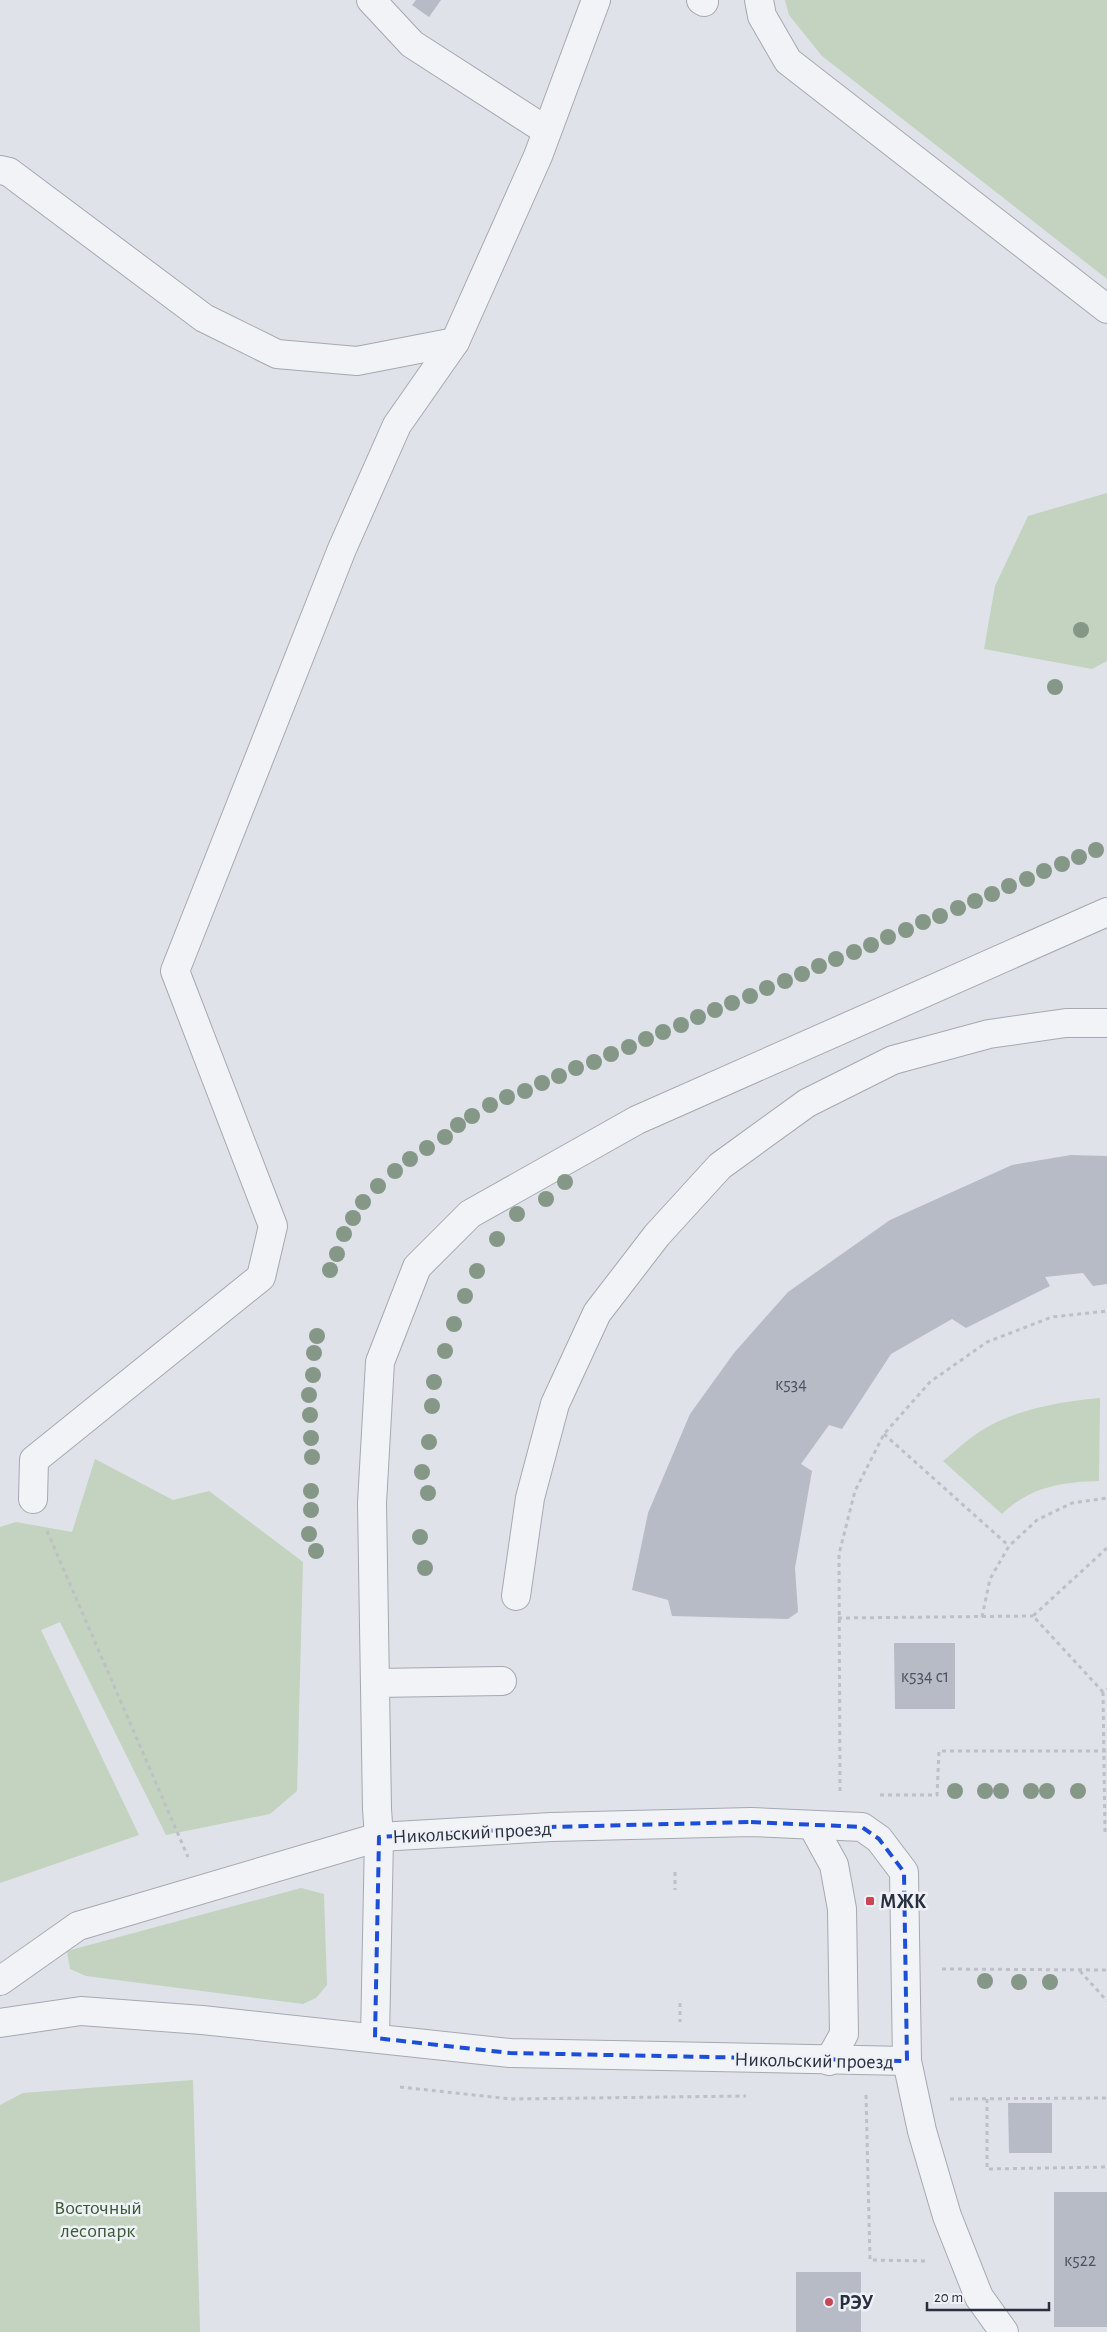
<svg xmlns="http://www.w3.org/2000/svg" width="1107" height="2332" viewBox="0 0 1107 2332" font-family="'Alegreya Sans',sans-serif">
	<style>
		.green { fill: #c4d2c0 }
		.building { fill: #b6bbc5 }
		.lines { fill: none; stroke-linecap: round; stroke-linejoin: round }
		.minor-casing { stroke: #a4a9b2; stroke-width: 30 }
		.path { stroke: #bdc0c6; stroke-width: 3; stroke-dasharray: 4 4; stroke-linecap: butt }
		.minor { stroke: #f2f3f6; stroke-width: 28 }
		.tree { fill: #859786 }
		.marked { fill: none; stroke: #1d4ed8; stroke-width: 4; stroke-dasharray: 10 6; stroke-linejoin: round }
		.poi-dot { fill: #cb4654; stroke: #eef1f6; stroke-width: 2 }
		.labels { text-anchor: middle; stroke-width: 5; stroke-linejoin: round; paint-order: stroke }
		.number-label { font-size: 18px; fill: #4c5260 }
		.street-label { font-size: 20px; fill: #282f3f; stroke: #eef1f6 }
		.poi-label { font-size: 20px; font-weight: bold; fill: #282f3f; stroke: #eef1f6; text-anchor: start }
		.park-label { font-size: 20px; fill: #3b5a36; stroke: #eef1f6 }
	</style>
	<rect width="100%" height="100%" fill="#dfe2e8"/>
	<g class="green">
		<path d="M785 0H1107V279L822 56 789 15Z"/>
		<path d="M1107 493V661L1092 669 984 649 995 586 1028 516Z"/>
		<path d="M1100 1398 1099 1481C1061 1482 1030 1487 1002 1514L943 1461C955 1451 967 1440 979 1432 1015 1409 1059 1402 1100 1398Z"/>
		<path d="M95 1459 173 1500 209 1491 303 1562 297 1791 270 1814 166 1835 60 1622 41 1630 139 1835 0 1883V1527L16 1522 72 1532Z"/>
		<path d="M301 1888 324 1894 327 1985 316 1998 303 2004 86 1976 70 1969 67 1951Z"/>
		<path d="M193 2080 200 2332H0V2105L23 2093Z"/>
	</g>
	<g class="building">
		<path d="M416 0H441L429 17 412 5Z"/>
		<path d="M1071 1155 1107 1156V1284L1093 1286 1083 1273 1045 1277 1050 1286 966 1328 952 1319 891 1354 842 1429 829 1425 801 1464 812 1471 795 1568 798 1612 788 1619 672 1616 668 1600 632 1590 648 1513 690 1414 734 1353 788 1292 890 1220 1012 1165Z"/>
		<path d="M894 1643H955V1709H895Z"/>
		<path d="M1008 2103H1052V2153H1009Z"/>
		<rect x="1054" y="2192" width="53" height="135"/>
		<rect x="796" y="2272" width="65" height="60"/>
	</g>
	<g class="lines">
		<defs>
			<g id="minor">
				<path d="M371 0 412 44 547 131"/>
				<path d="M701 0 704 2"/>
				<path d="M759 0 762 16 788 61 1107 309"/>
				<path d="M0 170 9 172 204 318 277 354 357 361 455 342"/>
				<path d="M33 1499 34 1460 261 1277 273 1226 175 971 342 549 397 425 455 342 538 156 596 0"/>
				<path d="M516 1596 530 1498 555 1404 597 1313 657 1235 720 1166 807 1103 893 1060 989 1034 1066 1023H1107"/>
				<path d="M376 1683 502 1681"/>
				<path d="M812 1825 834 1865 842 1909 844 2034 829 2061"/>
				<path d="M0 1981 78 1926 379 1837 551 1827 751 1822 862 1827 879 1839 904 1872 907 2061 922 2131 947 2216 979 2297 1004 2332"/>
				<path d="M0 2023 81 2011 202 2020 510 2053 907 2061"/>
				<path d="M375 2038 379 1837 377 1809 372 1503 380 1362 417 1267 470 1214 637 1120 1107 912"/>
			</g>
		</defs>
		<use href="#minor" class="minor-casing"/>
		<g class="path">
			<path d="M884 1434 1009 1546"/>
			<path d="M47 1531 188 1857"/>
			<path d="M1107 1548 1033 1616 1103 1692 1107 1689"/>
			<path d="M982 1617 990 1579 1009 1546 1037 1520 1072 1503 1107 1498"/>
			<path d="M838 1618 1033 1616"/>
			<path d="M1103 1692 1105 1835"/>
			<path d="M840 1791 839 1554 855 1491 884 1434 930 1382 987 1342 1052 1317 1107 1311"/>
			<path d="M880 1795H937L939 1751H1107"/>
			<path d="M675 1872V1890"/>
			<path d="M942 1969 1107 1970"/>
			<path d="M1080 1971 1107 2001"/>
			<path d="M680 2003V2022"/>
			<path d="M400 2087 511 2099 746 2096"/>
			<path d="M866 2095 870 2260 926 2261"/>
			<path d="M950 2099 1107 2098"/>
			<path d="M987 2099V2169L1107 2167"/>
		</g>
		<use href="#minor" class="minor"/>
	</g>
	<g class="tree">
		<circle cx="1081" cy="630" r="8"/>
		<circle cx="1055" cy="687" r="8"/>
		<circle cx="1096" cy="850" r="8"/>
		<circle cx="1079" cy="857" r="8"/>
		<circle cx="1062" cy="864" r="8"/>
		<circle cx="1044" cy="871" r="8"/>
		<circle cx="1027" cy="879" r="8"/>
		<circle cx="1009" cy="886" r="8"/>
		<circle cx="992" cy="894" r="8"/>
		<circle cx="975" cy="901" r="8"/>
		<circle cx="958" cy="908" r="8"/>
		<circle cx="940" cy="916" r="8"/>
		<circle cx="923" cy="922" r="8"/>
		<circle cx="906" cy="930" r="8"/>
		<circle cx="888" cy="937" r="8"/>
		<circle cx="871" cy="945" r="8"/>
		<circle cx="854" cy="952" r="8"/>
		<circle cx="836" cy="959" r="8"/>
		<circle cx="819" cy="966" r="8"/>
		<circle cx="802" cy="974" r="8"/>
		<circle cx="785" cy="981" r="8"/>
		<circle cx="767" cy="988" r="8"/>
		<circle cx="750" cy="996" r="8"/>
		<circle cx="732" cy="1003" r="8"/>
		<circle cx="715" cy="1010" r="8"/>
		<circle cx="698" cy="1017" r="8"/>
		<circle cx="681" cy="1025" r="8"/>
		<circle cx="663" cy="1032" r="8"/>
		<circle cx="646" cy="1039" r="8"/>
		<circle cx="629" cy="1047" r="8"/>
		<circle cx="611" cy="1054" r="8"/>
		<circle cx="594" cy="1062" r="8"/>
		<circle cx="576" cy="1068" r="8"/>
		<circle cx="559" cy="1076" r="8"/>
		<circle cx="542" cy="1083" r="8"/>
		<circle cx="525" cy="1091" r="8"/>
		<circle cx="507" cy="1097" r="8"/>
		<circle cx="490" cy="1105" r="8"/>
		<circle cx="472" cy="1116" r="8"/>
		<circle cx="458" cy="1125" r="8"/>
		<circle cx="445" cy="1137" r="8"/>
		<circle cx="427" cy="1148" r="8"/>
		<circle cx="410" cy="1159" r="8"/>
		<circle cx="395" cy="1171" r="8"/>
		<circle cx="565" cy="1182" r="8"/>
		<circle cx="378" cy="1186" r="8"/>
		<circle cx="546" cy="1199" r="8"/>
		<circle cx="363" cy="1202" r="8"/>
		<circle cx="517" cy="1214" r="8"/>
		<circle cx="353" cy="1218" r="8"/>
		<circle cx="344" cy="1234" r="8"/>
		<circle cx="497" cy="1239" r="8"/>
		<circle cx="337" cy="1254" r="8"/>
		<circle cx="330" cy="1270" r="8"/>
		<circle cx="477" cy="1271" r="8"/>
		<circle cx="465" cy="1296" r="8"/>
		<circle cx="454" cy="1324" r="8"/>
		<circle cx="317" cy="1336" r="8"/>
		<circle cx="445" cy="1351" r="8"/>
		<circle cx="314" cy="1353" r="8"/>
		<circle cx="313" cy="1375" r="8"/>
		<circle cx="434" cy="1382" r="8"/>
		<circle cx="309" cy="1395" r="8"/>
		<circle cx="432" cy="1406" r="8"/>
		<circle cx="310" cy="1415" r="8"/>
		<circle cx="311" cy="1438" r="8"/>
		<circle cx="429" cy="1442" r="8"/>
		<circle cx="312" cy="1457" r="8"/>
		<circle cx="422" cy="1472" r="8"/>
		<circle cx="311" cy="1491" r="8"/>
		<circle cx="428" cy="1493" r="8"/>
		<circle cx="311" cy="1510" r="8"/>
		<circle cx="309" cy="1534" r="8"/>
		<circle cx="420" cy="1537" r="8"/>
		<circle cx="316" cy="1551" r="8"/>
		<circle cx="425" cy="1568" r="8"/>
		<circle cx="955" cy="1791" r="8"/>
		<circle cx="985" cy="1791" r="8"/>
		<circle cx="1001" cy="1791" r="8"/>
		<circle cx="1031" cy="1791" r="8"/>
		<circle cx="1047" cy="1791" r="8"/>
		<circle cx="1078" cy="1791" r="8"/>
		<circle cx="985" cy="1981" r="8"/>
		<circle cx="1019" cy="1982" r="8"/>
		<circle cx="1050" cy="1982" r="8"/>
	</g>
	<path class="marked" d="M751 1822 862 1827 879 1839 904 1872 907 2061 510 2053 375 2038 379 1837 551 1827Z"/>
	<g class="poi-dot">
		<rect x="865" y="1896" width="10" height="10" rx="2.5"/>
		<circle cx="829" cy="2302" r="5"/>
	</g>
	<g class="labels">
		<g class="number-label">
			<text x="791" y="1390">к534</text>
			<text x="925" y="1682">к534 с1</text>
			<text x="1080" y="2266">к522</text>
		</g>
		<g class="street-label">
			<text transform="translate(472 1832) rotate(-3)" y="7">Никольский проезд</text>
			<text transform="translate(814 2060) rotate(1)" y="7">Никольский проезд</text>
		</g>
		<g class="poi-label">
			<text x="880" y="1908">МЖК</text>
			<text x="839" y="2309">РЭУ</text>
		</g>
		<g class="park-label">
			<text x="98" y="2214">Восточный<tspan x="98" dy="23">лесопарк</tspan></text>
		</g>
	</g>
	<path d="M927 2302v8h122v-8" fill="none" stroke="#282f3f" stroke-width="2.5"/>
	<text x="934" y="2302" font-size="15" fill="#282f3f" stroke="#eef1f6" stroke-width="4" paint-order="stroke">20 m</text>
</svg>
